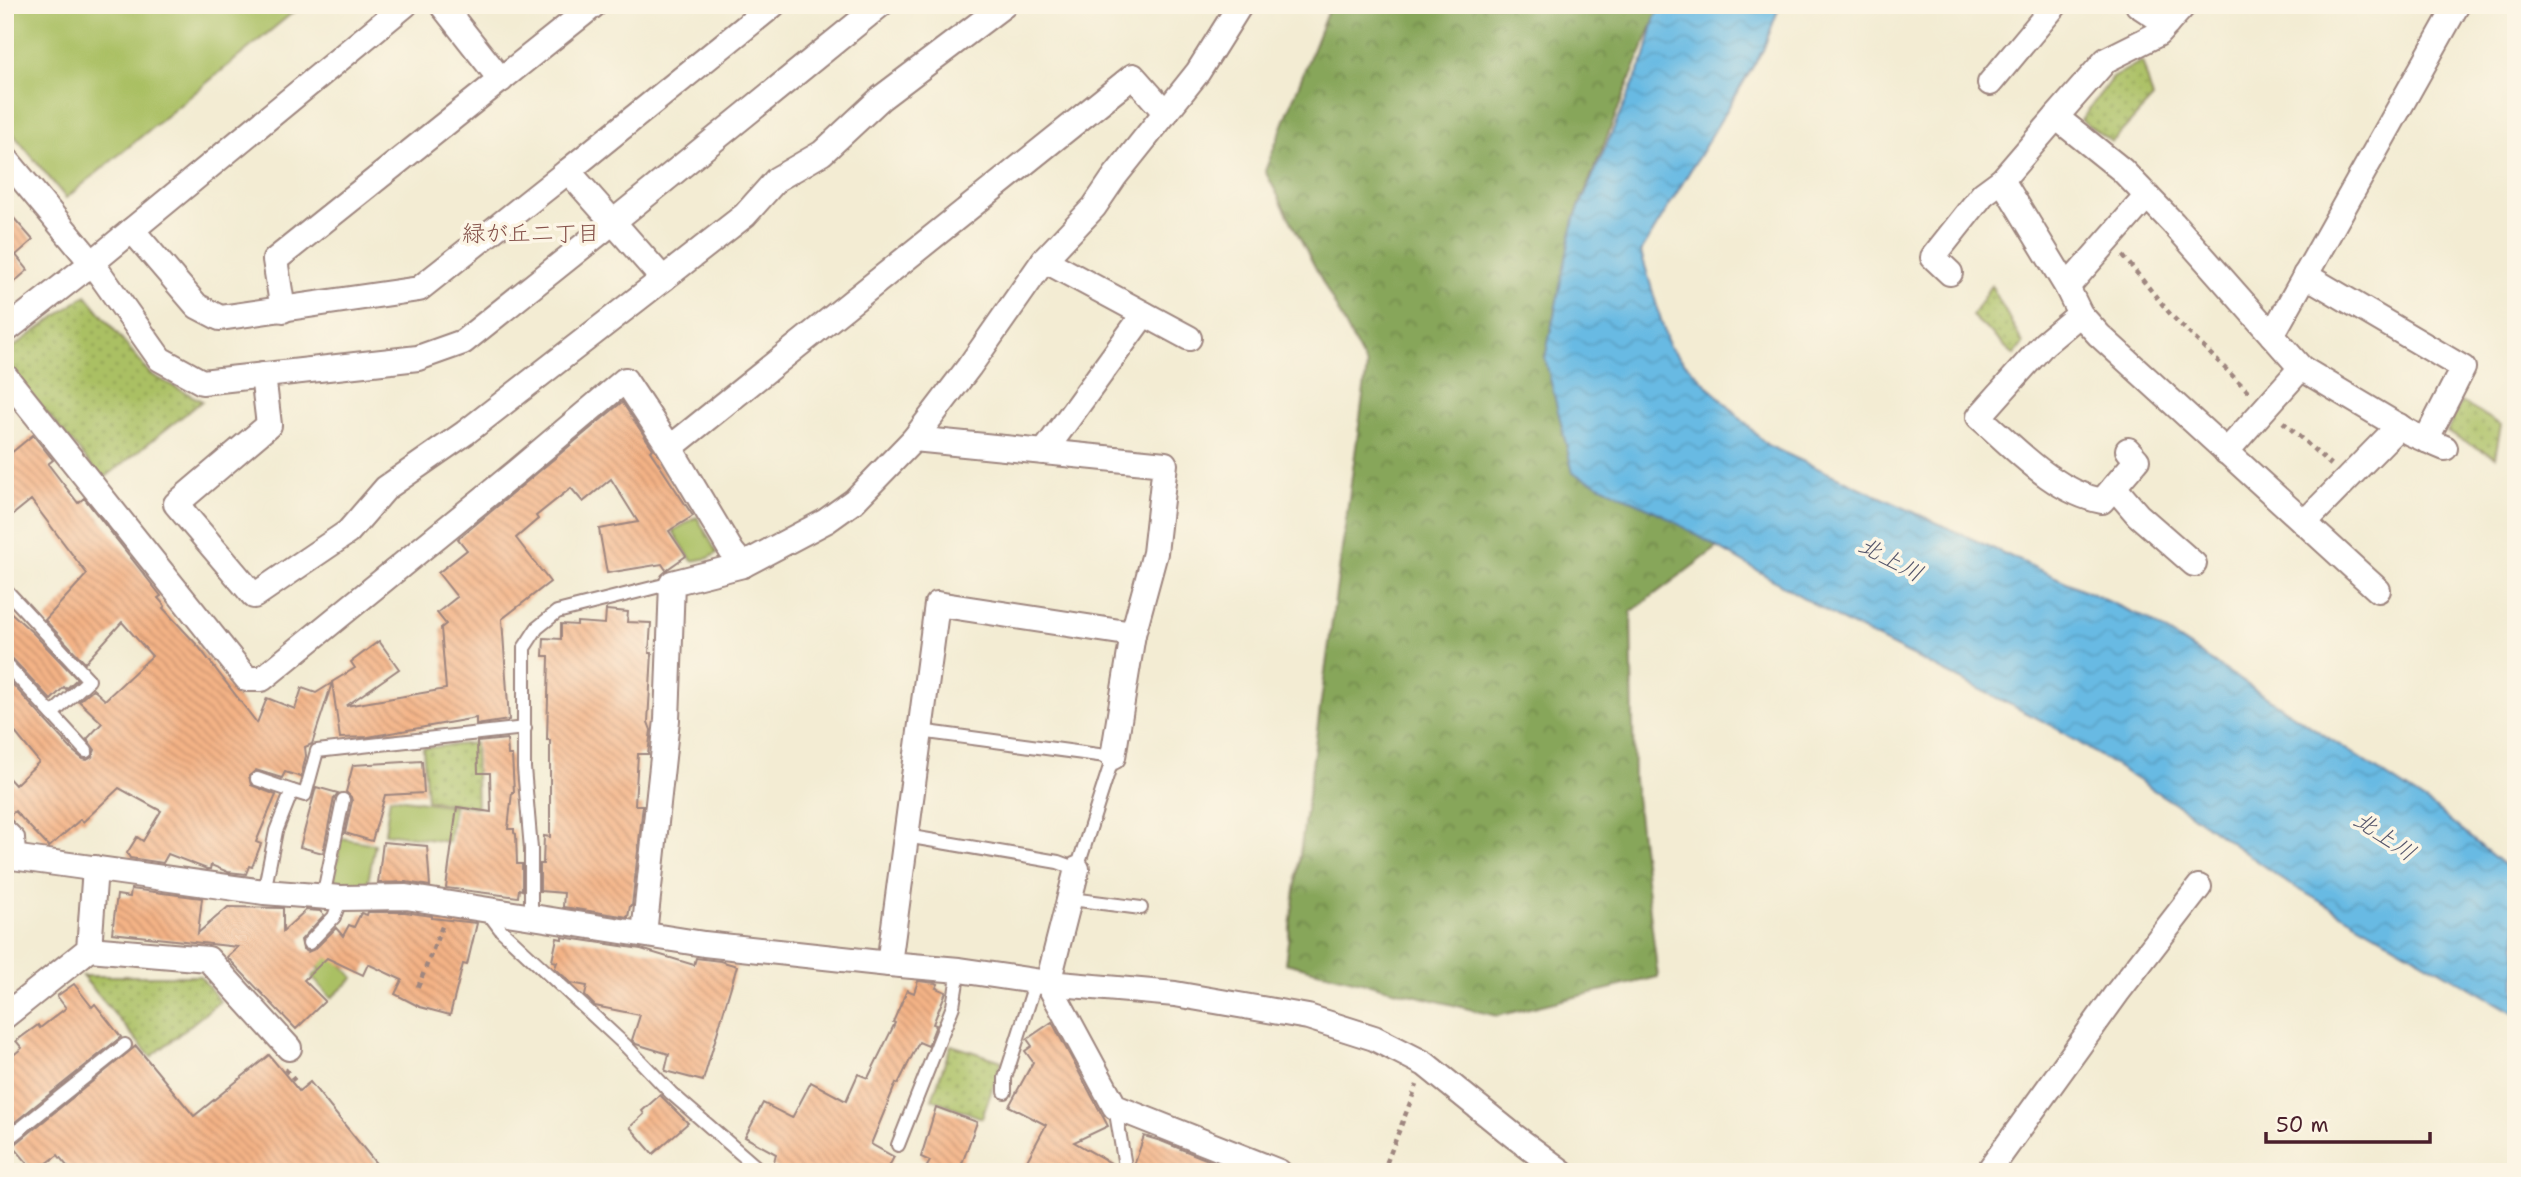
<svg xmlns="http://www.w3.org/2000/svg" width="2521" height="1177" viewBox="0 0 2521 1177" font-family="'Shantell Sans','Klee One',sans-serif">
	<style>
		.grass { fill: url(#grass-dots); stroke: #7a7048; stroke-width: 2 }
		.forest { fill: url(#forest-crowns); stroke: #686242; stroke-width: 2 }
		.garden { fill: #aac064; stroke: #7a7048; stroke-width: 2 }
		.water { fill: url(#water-waves); stroke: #586c87; stroke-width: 2 }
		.building { fill: url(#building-back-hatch) }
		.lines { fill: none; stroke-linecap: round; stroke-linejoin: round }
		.service-casing { stroke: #9e867f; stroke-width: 16 }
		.minor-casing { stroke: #9e867f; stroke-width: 28 }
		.path { stroke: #9e867f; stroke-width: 4.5; stroke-dasharray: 5 5; stroke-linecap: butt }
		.service { stroke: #fff; stroke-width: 12 }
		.minor { stroke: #fff; stroke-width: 24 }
		.labels { text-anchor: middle; stroke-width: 7; stroke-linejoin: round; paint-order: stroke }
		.neighbourhood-label { font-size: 23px; fill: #86534b; stroke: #fcf5e5 }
		.water-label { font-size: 23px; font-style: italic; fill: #54556b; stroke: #fcf5e5 }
	</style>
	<defs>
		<pattern id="grass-dots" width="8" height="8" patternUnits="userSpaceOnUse" patternTransform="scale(1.75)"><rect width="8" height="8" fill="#aac064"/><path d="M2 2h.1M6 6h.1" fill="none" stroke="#8c9b53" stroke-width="1.8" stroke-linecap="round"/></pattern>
		<pattern id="forest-crowns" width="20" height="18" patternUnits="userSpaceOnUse" patternTransform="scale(1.75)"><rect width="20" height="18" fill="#87a65a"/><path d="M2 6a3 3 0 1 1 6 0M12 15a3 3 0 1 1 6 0" fill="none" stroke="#70874b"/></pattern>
		<pattern id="water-waves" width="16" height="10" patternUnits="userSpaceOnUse" patternTransform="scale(1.75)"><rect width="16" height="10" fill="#67bae3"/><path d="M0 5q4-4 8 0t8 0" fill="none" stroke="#5b9fc3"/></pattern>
		<pattern id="building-back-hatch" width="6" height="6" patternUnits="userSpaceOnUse" patternTransform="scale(1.75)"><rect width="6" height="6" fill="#f4b386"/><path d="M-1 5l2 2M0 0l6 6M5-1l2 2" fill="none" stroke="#c8916e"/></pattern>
	</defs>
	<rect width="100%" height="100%" fill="#fcf5e5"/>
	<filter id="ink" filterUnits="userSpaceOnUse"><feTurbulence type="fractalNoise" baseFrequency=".0143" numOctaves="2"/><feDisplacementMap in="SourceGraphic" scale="14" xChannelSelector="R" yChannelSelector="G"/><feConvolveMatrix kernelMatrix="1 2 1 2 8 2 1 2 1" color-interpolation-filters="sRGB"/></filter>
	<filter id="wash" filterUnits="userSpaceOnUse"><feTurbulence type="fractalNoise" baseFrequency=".00686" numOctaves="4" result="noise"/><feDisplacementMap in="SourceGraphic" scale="28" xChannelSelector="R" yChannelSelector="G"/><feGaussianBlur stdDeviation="1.57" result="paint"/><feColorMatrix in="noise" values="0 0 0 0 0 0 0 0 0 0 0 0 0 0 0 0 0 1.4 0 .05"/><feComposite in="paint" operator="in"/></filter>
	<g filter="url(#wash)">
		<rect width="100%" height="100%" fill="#f3ecd3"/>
		<g class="grass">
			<path d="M2142 61 2153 98 2112 142 2081 120 2112 78Z"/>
			<path d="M1991 285 2023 344 2014 355 1972 316Z"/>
			<path d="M86 295 150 374 202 401 103 479 5 364V353Z"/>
			<path d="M2461 402 2501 425 2495 457 2447 432Z"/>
			<path d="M475 743 477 807 427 800 423 748Z"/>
			<path d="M82 976H200L220 1001 151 1057Z"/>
			<path d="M951 1045 1002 1061 982 1118 932 1099Z"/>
		</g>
		<path class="forest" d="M1330 5H1660L1574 219 1659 512 1718 547 1631 612 1634 780 1658 977 1497 1016 1285 963 1367 367 1265 171Z"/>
		<g class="garden">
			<path d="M5 5H302L66 198 5 124Z"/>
			<path d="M697 517 717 553 709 558 692 561 673 531Z"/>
			<path d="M390 797 454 806 449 842 385 833Z"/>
			<path d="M341 838 375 844 366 893 333 887Z"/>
			<path d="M324 945 354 978 331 998 312 977 320 969 309 958Z"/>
		</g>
		<path class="water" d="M1660 5H1780L1763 50 1641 252 1669 347 1767 445 2147 619 2431 805 2516 875V1014L2283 880 2188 812 2051 725 1843 621 1659 513 1573 473 1545 358 1574 219 1645 57 1654 20Z"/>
		<g id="blocks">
			<g class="building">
				<path d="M5 208 33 240 16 255 28 270 5 290Z"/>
				<path d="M622 402 653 449 650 451 693 516 669 531 686 556 666 570 662 564 607 573 599 529 638 522 611 479 583 502 571 488 536 516 538 519 516 538 550 582 502 619 509 720 476 725V718L368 737 340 738 332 682 355 668 351 662 379 641 399 669 346 706 446 689 441 628 446 624 437 613 457 597 438 573 467 550 458 539Z"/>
				<path d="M33 435 53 460 48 464 78 503 84 498 161 596 158 598 165 606 163 608 198 646 257 723 267 698 295 709 302 688 316 693 332 683 312 744 305 747 306 756 301 777 285 772 282 778 256 770 249 776 251 785 276 795 256 842 261 844 252 867 249 866 246 874 228 872 211 865 210 869H207L168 854 163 863 130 858 127 853 137 837 143 841 161 811 119 788 83 822 81 819 49 847 15 811 9 816 5 815V774L15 785 39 762 5 720V676L73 751 83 759 87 760 92 757 95 750 87 739 102 723 79 701 93 689 105 700 152 656 122 622 85 663 45 620 87 574 31 500 5 521V458Z"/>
				<path d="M5 607 33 633 77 679 66 689 64 687 51 700 11 657 5 654Z"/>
				<path d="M606 610 628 612 627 622 651 623 649 653H652L648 722 651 730 648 754H638L635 805H643L632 906H630L628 917 563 907 564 893 540 891V864H543L544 836 550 837V740H547L549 656H543L544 638 561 639V624L577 625V622L605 624Z"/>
				<path d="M507 739 508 755H512L514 792H512L508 829H514V833L516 834 517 864H522V890L519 889 518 897 446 888 457 807 491 812 490 773H478L477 742Z"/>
				<path d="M422 761 424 793 385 795 372 841 345 833 352 801 351 797 346 792 353 765Z"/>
				<path d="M316 787 338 793 334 798 323 853 300 847Z"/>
				<path d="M383 842 427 846 430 886 406 882 378 883Z"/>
				<path d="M131 889 202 898 198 933 228 907 283 908V931L306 910 320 911 324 915 301 940 303 949 308 952 315 949 336 928 343 936 349 925 354 927 361 913 367 915 368 912H405L432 916V918L477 923 467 965 463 964 450 1015 420 1007 395 994 402 980 368 964 363 975 327 958 304 980 325 1001 296 1029 227 957 238 947 112 933 117 895 130 897Z"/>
				<path d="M562 937 641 949 694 965 696 958 720 961 737 966 703 1081 665 1071 669 1054 636 1044 632 1040 640 1015 595 1006 585 996 587 986 571 983 555 968 557 962 552 961 557 938 562 939Z"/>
				<path d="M918 981 936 983 938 984 936 988 946 992 933 1024 936 1025 928 1046 919 1042 898 1084 896 1083 871 1144 894 1157 886 1172H854L841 1164 837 1172H784L773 1166 776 1154 745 1137 763 1103 792 1118 811 1082 846 1101 858 1074 868 1078 895 1023 893 1022 907 990 914 993Z"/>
				<path d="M74 984 92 1007 95 1004 121 1037 5 1130V1062L22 1048 16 1041 38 1025 40 1028 66 1008 57 996Z"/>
				<path d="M1052 1022 1108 1126 1074 1142 1116 1166 1117 1172H1021L1046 1125 1009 1106 1033 1062 1025 1051 1032 1046 1027 1039Z"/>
				<path d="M136 1046 194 1116 269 1055 299 1091 310 1082 383 1172H72L58 1155 35 1172 13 1146Z"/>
				<path d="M660 1095 688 1123 653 1154 630 1127 644 1114 642 1111Z"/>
				<path d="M936 1107 977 1122 959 1172H924L930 1161 921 1157Z"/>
				<path d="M1144 1136 1161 1141 1238 1172H1135L1134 1166Z"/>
			</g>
		</g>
	</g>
	<g filter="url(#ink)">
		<use href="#blocks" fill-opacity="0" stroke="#9e867f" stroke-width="2"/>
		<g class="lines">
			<defs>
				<g id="service">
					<path d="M5 589 89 680 52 714"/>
					<path d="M5 663 86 751"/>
					<path d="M257 779 292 791"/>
					<path d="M5 824 18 837 19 858"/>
					<path d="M906 836 1058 862 1077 869 1113 757 920 731"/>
					<path d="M264 892 276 831 292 791 305 795 317 751 525 728"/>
					<path d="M323 897 343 800"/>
					<path d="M1068 902 1079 900 1141 908"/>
					<path d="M486 910 501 930 625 1045 671 1093 762 1172"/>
					<path d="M531 917V849L524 768V648L537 628 557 612 672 583"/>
					<path d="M309 943 334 917 341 898"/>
					<path d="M1005 1092V1078L1036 981"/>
					<path d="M1115 1107 1126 1172"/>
					<path d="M5 1141 125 1045"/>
					<path d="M898 1145 953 1006 959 970"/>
				</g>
				<g id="minor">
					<path d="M442 5 501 80"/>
					<path d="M2138 5 2167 24"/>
					<path d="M2184 5 2158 34 2106 60 2056 117 2122 170 2173 223 2301 368 2410 433 2426 440 2463 368 2305 275"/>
					<path d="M1990 83 2055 5"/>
					<path d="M5 158 92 263 5 331"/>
					<path d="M568 171 613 222 463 342 418 358 202 382 160 359 92 263 132 230 197 306 220 318 419 289Z"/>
					<path d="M568 171 773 5"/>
					<path d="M2002 180 2067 287 2080 314 2044 344 1979 417C2015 448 2054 492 2102 501L2137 460 2128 450"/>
					<path d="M132 230 405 5"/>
					<path d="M1044 260 1189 338"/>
					<path d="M1950 273 1933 257 1983 194 2002 180 2056 117"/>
					<path d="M663 279 613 222 880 5"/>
					<path d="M2067 287 2147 196"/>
					<path d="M283 310 275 260 594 5"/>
					<path d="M2080 314 2099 335 2378 590"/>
					<path d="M2272 335 2457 5"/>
					<path d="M263 375 269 425 176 504 254 596 348 532 386 488 465 433 663 279 745 215 777 179 822 153 881 98 1004 5"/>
					<path d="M5 376 247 679H262L516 472 625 380 670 448 732 552 743 565"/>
					<path d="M914 439 1165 464 1155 553 1133 634 1113 757"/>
					<path d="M2426 440 2445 448"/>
					<path d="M670 448 1133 76 1166 113"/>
					<path d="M1044 452 1144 314"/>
					<path d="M2226 452 2301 368"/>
					<path d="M2114 487 2138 515 2194 564"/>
					<path d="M2304 523 2399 426"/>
					<path d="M5 856 264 892 341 898 406 897 704 944 889 964 937 604 1133 634"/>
					<path d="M1077 869 1048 983 1175 994 1308 1017 1374 1038 1425 1064 1514 1136 1562 1172"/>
					<path d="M644 934 667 720 672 583 743 565 826 521 854 501 914 439 969 367 1044 260 1094 207 1115 176 1198 72 1240 5"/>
					<path d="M89 949 208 959 289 1048"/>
					<path d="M889 964 959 970 1048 983 1115 1107 1279 1172"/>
					<path d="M5 1016 89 949 95 868"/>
					<path d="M1988 1172 2117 993 2199 887"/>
				</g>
			</defs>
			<use href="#service" class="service-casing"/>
			<use href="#minor" class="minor-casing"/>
			<g class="path">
				<path d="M2123 256 2171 315 2250 393"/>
				<path d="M2283 422 2331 465"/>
				<path d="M418 987 443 924"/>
				<path d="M285 1069 296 1082"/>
				<path d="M1383 1172 1417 1085"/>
			</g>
			<use href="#service" class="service"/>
			<use href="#minor" class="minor"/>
		</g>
	</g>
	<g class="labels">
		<g class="neighbourhood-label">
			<text x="531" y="241">緑が丘二丁目</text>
		</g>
		<g class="water-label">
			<text transform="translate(1891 559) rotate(28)" y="8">北上川</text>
			<text transform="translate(2385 836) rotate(34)" y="8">北上川</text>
		</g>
	</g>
	<rect width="2521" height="1177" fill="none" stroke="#fcf5e5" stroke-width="28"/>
	<path d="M2266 1132v10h164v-10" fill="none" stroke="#4a1f2b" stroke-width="3.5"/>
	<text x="2276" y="1132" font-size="21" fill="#4a1f2b" stroke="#fcf5e5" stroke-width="5" paint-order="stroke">50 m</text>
</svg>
